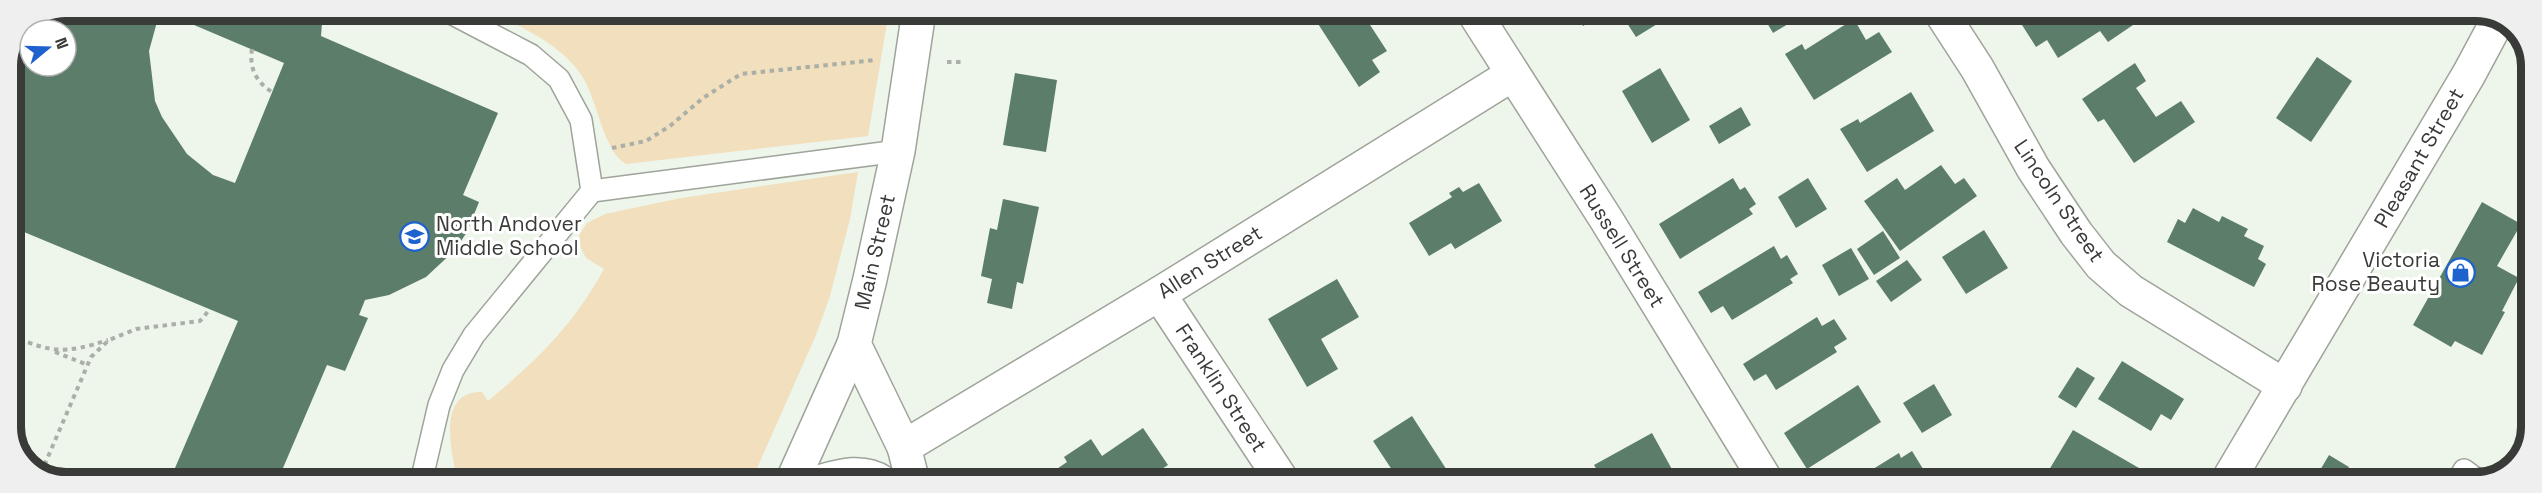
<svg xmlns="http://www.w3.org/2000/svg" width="2542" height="493" viewBox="0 0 2542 493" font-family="'Space Grotesk',sans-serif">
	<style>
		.green { fill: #f1dfbd }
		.building { fill: #5c7d6a; fill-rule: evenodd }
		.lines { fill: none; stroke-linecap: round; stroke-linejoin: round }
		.service-casing { stroke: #9ea49a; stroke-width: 24 }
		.minor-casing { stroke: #9ea49a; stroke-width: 36 }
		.secondary-casing { stroke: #9ea49a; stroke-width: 36 }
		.path { stroke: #aab0a7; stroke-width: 4; stroke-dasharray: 4.5 4.5; stroke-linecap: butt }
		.service { stroke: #fff; stroke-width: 21 }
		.minor { stroke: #fff; stroke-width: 33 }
		.secondary { stroke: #fff; stroke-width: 33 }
		.labels { text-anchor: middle; stroke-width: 6; stroke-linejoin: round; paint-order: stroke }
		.street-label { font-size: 21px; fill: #383b37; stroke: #fff }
		.poi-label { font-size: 21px; fill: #383b37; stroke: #fff; text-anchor: start }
		.rim { fill: none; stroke: #383b37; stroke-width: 8 }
	</style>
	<rect width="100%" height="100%" fill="#eef5ea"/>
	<g class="green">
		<path d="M488 11H889L868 136 626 164C603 151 598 101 582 76 561 44 521 27 488 11Z"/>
		<path d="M858 172 850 219 830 296 816 335 751 482H458C452 455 435 391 482 392L488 401C537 360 573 326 604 269L586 258 581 248 579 235 587 223 605 214 681 198Z"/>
	</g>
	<g class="building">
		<path d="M66 10 160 11 149 51 155 101 162 117 187 154 213 175 235 183 284 63 161 11H323L321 36 498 113 463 195 479 202 467 232 455 250 426 277 389 295 365 300 359 315 368 318 345 371 327 365 277 482H169L238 321 24 232 11 264V66L27 27ZM30 30H66V66H30Z"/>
		<path d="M1315 11H1361L1387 51 1372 60 1380 72 1359 87 1311 13Z"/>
		<path d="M1560 11H1608L1583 26 1579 17 1568 24Z"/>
		<path d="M1632 11H1663L1667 18 1636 37 1623 17Z"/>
		<path d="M1760 11H1810L1773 33Z"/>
		<path d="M2043 11H2124L2133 25 2108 42 2100 31 2058 58 2047 40 2036 47 2022 25Z"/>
		<path d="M2370 11H2398L2391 24Z"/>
		<path d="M1854 19 1866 40 1879 32 1892 52 1814 100 1785 54 1802 44 1805 50Z"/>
		<path d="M2317 57 2352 81 2311 142 2276 118Z"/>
		<path d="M2135 63 2146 81 2136 88 2156 117 2181 101 2195 122 2134 163 2104 119 2098 122 2082 99Z"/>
		<path d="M1660 68 1690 120 1652 143 1622 91Z"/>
		<path d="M1015 73 1057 80 1046 152 1003 145Z"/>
		<path d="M1911 92 1934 131 1867 172 1840 129 1858 119 1860 123Z"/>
		<path d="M1741 107 1751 125 1719 144 1709 126Z"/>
		<path d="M1941 165 1955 184 1964 178 1977 196 1900 251 1864 201 1897 178 1905 190Z"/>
		<path d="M1733 178 1740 190 1745 187 1756 204 1749 209 1753 214 1680 259 1659 224Z"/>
		<path d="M1808 178 1827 209 1796 228 1778 197Z"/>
		<path d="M1479 183 1502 221 1455 249 1451 243 1429 256 1409 223 1452 197 1449 193 1459 187 1463 192Z"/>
		<path d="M1003 199 1039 207 1023 284 1017 282 1012 309 987 303 992 279 981 276 990 228 997 230Z"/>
		<path d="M2482 202 2521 224 2497 266 2519 278 2502 311 2505 312 2482 355 2455 341 2451 347 2413 325Z"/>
		<path d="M2193 208 2219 222 2222 216 2248 229 2244 236 2264 246 2258 259 2266 264 2254 287 2167 242 2178 219 2185 223Z"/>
		<path d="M1984 230 2008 268 1966 294 1942 257Z"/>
		<path d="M1883 231 1900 258 1874 275 1857 249Z"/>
		<path d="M1774 246 1781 259 1787 255 1798 274 1790 279 1793 283 1732 320 1723 306 1711 313 1698 292Z"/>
		<path d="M1851 248 1869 279 1839 296 1822 265Z"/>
		<path d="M1907 260 1922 280 1891 302 1876 281Z"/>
		<path d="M1337 279 1359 317 1321 339 1338 369 1307 387 1268 319Z"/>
		<path d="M1817 317 1822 326 1834 319 1847 339 1834 347 1837 352 1776 390 1766 374 1754 381 1743 364Z"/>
		<path d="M2122 361 2184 399 2171 420 2161 414 2151 431 2098 399Z"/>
		<path d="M2077 367 2095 378 2076 408 2058 397Z"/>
		<path d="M1934 384 1952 415 1922 433 1903 403Z"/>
		<path d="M1858 385 1881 422 1807 469 1784 433Z"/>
		<path d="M1412 416 1452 478 1447 482H1400L1373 441Z"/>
		<path d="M1143 428 1168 465 1142 482H1133L1130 477 1122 482H1044L1042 479 1067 462 1064 457 1091 439 1102 456Z"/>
		<path d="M2073 430 2146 472 2140 482H2070L2062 477 2059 482H2050L2055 473 2049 470Z"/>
		<path d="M1652 433 1674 473 1657 482H1604L1594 465Z"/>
		<path d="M1912 451 1928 477 1920 482H1852L1899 453 1901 458Z"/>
		<path d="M2329 455 2349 467 2345 474 2360 482H2313Z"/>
	</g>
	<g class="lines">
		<defs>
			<g id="service">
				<path d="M592 191 898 151"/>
				<path d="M421 482 439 405 453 370 474 335 592 191 581 120 559 79 531 55 447 11"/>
				<path d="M2457 482 2464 470 2479 481"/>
			</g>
			<g id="minor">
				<path d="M1473 11 1606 219 1767 482"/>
				<path d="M1940 11 1977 68 2033 168 2076 233 2101 265 2131 291 2285 386"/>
				<path d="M1159 294 1283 482"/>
				<path d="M904 447 1159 294 1513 74"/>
				<path d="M2227 482 2469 74 2499 18"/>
			</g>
			<g id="secondary">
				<path d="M854 344 904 447 913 482"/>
				<path d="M792 482 854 344 870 279 898 151 919 11"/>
				<path d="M819 482C840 476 862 469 882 482"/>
			</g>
		</defs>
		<use href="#service" class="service-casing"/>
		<use href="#minor" class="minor-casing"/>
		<use href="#secondary" class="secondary-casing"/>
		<g class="path">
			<path d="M252 49C249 68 256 82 272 92"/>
			<path d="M947 62H961"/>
			<path d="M612 148 646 141 670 126 703 98 741 74 876 60"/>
			<path d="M11 336C54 353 64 354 108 340"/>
			<path d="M55 352 88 365"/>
			<path d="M41 473 91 357 109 340 136 329 200 321 210 309"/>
			<path d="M371 481 373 482"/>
		</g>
		<use href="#service" class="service"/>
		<use href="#minor" class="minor"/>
		<use href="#secondary" class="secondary"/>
	</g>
	<defs>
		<symbol id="school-ring" viewBox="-11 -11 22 22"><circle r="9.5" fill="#fff" stroke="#1e62ce" stroke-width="1.5"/><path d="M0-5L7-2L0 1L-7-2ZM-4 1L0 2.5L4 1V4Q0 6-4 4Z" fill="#1e62ce"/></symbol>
		<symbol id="shop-ring" viewBox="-11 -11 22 22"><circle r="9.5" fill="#fff" stroke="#1e62ce" stroke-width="1.5"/><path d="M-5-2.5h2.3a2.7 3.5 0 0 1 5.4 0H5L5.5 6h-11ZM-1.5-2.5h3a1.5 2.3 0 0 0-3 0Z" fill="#1e62ce"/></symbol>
	</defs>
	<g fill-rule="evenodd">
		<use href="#school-ring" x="398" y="220" width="33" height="33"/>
		<use href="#shop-ring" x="2444" y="256" width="33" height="33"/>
	</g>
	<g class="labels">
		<g class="street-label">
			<text transform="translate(2419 158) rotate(-60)" y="7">Pleasant Street</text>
			<text transform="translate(2059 201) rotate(56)" y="7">Lincoln Street</text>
			<text transform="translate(1622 246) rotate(58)" y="7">Russell Street</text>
			<text transform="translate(875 252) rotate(-77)" y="7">Main Street</text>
			<text transform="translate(1210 262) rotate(-32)" y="7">Allen Street</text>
			<text transform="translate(1221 388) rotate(57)" y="7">Franklin Street</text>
		</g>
		<g class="poi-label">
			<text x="436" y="231">North Andover<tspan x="436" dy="24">Middle School</tspan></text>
			<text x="2440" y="267" text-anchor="end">Victoria<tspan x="2440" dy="24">Rose Beauty</tspan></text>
		</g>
	</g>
	<path d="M0 0H2542V493H0ZM66 21H2476A45 45 0 0 1 2521 66V427A45 45 0 0 1 2476 472H66A45 45 0 0 1 21 427V66A45 45 0 0 1 66 21Z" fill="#efefef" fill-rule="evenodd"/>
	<path class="rim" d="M66 21H2476A45 45 0 0 1 2521 66V427A45 45 0 0 1 2476 472H66A45 45 0 0 1 21 427V66A45 45 0 0 1 66 21Z"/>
	<g transform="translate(48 48) rotate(71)"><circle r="28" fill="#ffffff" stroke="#afb1af" stroke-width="1.5"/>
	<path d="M0-4.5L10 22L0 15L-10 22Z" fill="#1e62ce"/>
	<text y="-9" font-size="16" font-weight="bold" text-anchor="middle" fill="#383b37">N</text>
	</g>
</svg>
